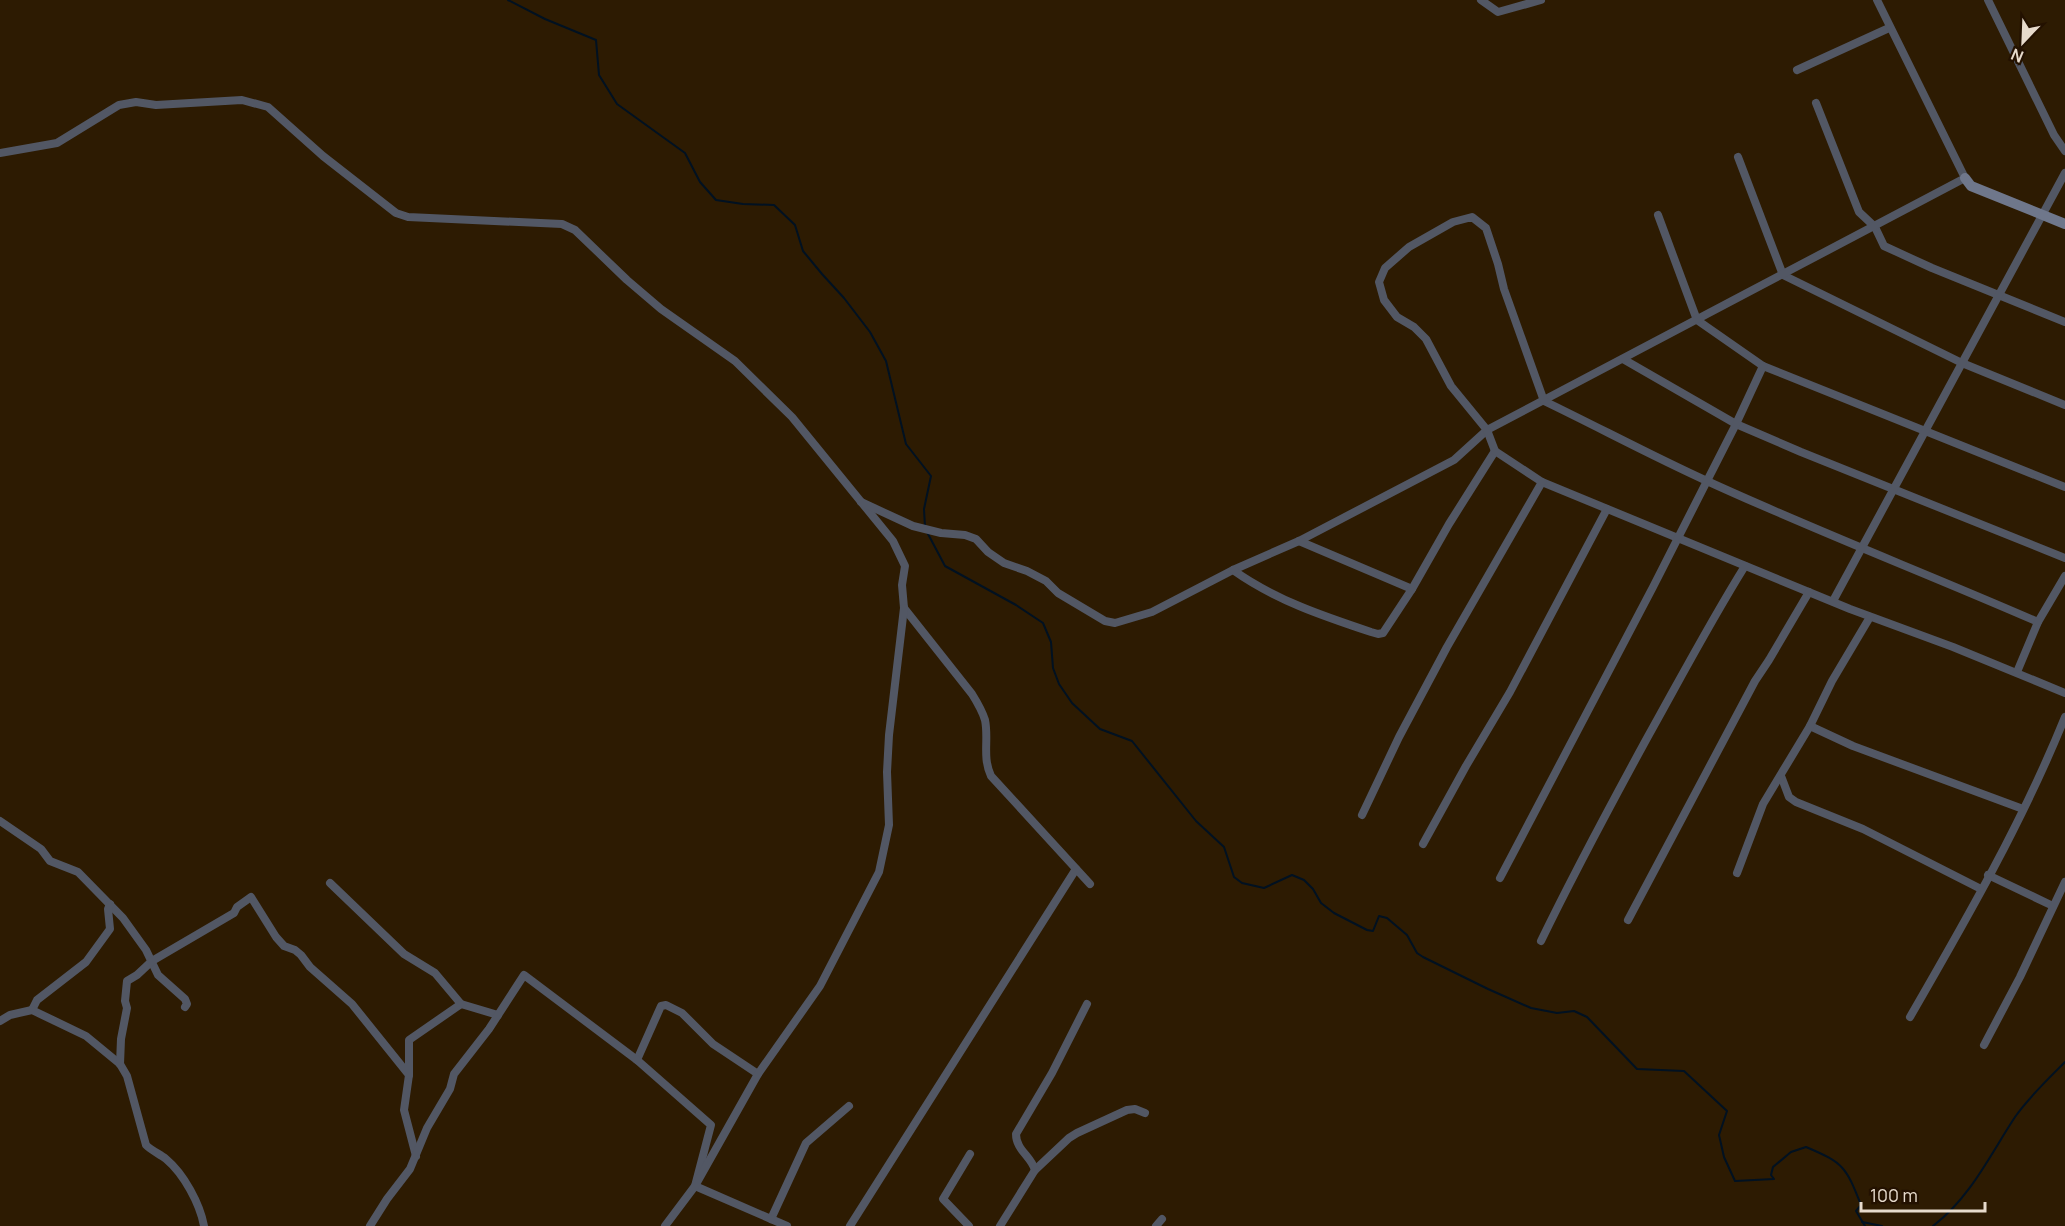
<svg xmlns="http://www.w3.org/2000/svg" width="2065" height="1226" viewBox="0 0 2065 1226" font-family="Manrope,sans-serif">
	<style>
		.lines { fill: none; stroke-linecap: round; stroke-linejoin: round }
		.stream { stroke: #011121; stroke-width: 2 }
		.street { stroke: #525764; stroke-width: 8 }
		.secondary { stroke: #6f778b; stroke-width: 10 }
	</style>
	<rect width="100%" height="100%" fill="#2d1b02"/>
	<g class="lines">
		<g class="stream">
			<path d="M508 0 545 19 596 40 599 75 617 104 685 153 700 182 716 200 743 204 774 205 795 225 803 251 822 274 844 298 870 332 886 361 906 444 931 476 924 509 925 527"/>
			<path d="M927 532 945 566 1016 605 1043 623 1051 642 1053 668 1059 684 1072 703 1100 729 1132 741 1196 821 1224 847 1234 877 1242 883 1264 888 1292 875 1304 880 1313 889 1321 903 1334 913 1367 930 1373 931 1379 916 1387 918 1407 935 1417 953 1423 957 1488 989 1531 1008 1557 1013 1574 1011 1587 1017 1637 1069 1684 1071 1727 1111 1719 1135 1724 1157 1735 1181 1774 1179 1771 1175 1773 1167 1791 1152 1806 1147C1844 1163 1846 1167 1861 1205L1856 1211 1865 1226"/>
			<path d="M1862 1222 1882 1226"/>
			<path d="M1933 1226C1970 1198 1990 1155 2015 1117 2029 1097 2048 1079 2065 1062"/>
		</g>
		<g class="street">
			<path d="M1481 0 1498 12 1541 0"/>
			<path d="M1988 0 2054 135 2065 151"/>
			<path d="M1797 70 1889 28"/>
			<path d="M1816 103 1859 212 1875 227 1884 246 1932 268 2065 322"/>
			<path d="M0 153 57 143 119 105 136 102 156 105 242 100 268 107 323 156 396 213 408 217 562 224 575 230 627 280 661 309 735 361 792 417 893 541 905 566 902 585 904 608 972 694C977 702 982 710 985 720 989 739 982 757 991 776L1090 884"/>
			<path d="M1738 157 1783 275 1962 363 2065 405"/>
			<path d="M1658 215 1697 320 1763 366 2065 487"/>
			<path d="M1623 359 1736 424 1801 452 2065 558"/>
			<path d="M861 502 913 526 941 533 965 535 976 539 988 552 1004 563 1027 571 1046 581 1058 593 1105 621 1115 623 1152 612 1233 570 1299 541 1454 460 1487 430 1965 178 1877 0"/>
			<path d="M1299 541 1412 589"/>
			<path d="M1233 570C1275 600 1323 616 1371 632L1378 634 1383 633 1412 589 1449 524 1495 451"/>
			<path d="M1833 601 2065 173"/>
			<path d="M2038 622C1928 574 1816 531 1707 481 1652 456 1598 427 1544 401L1504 289 1498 264 1486 228 1472 217 1453 222 1409 247 1385 268 1379 282 1384 300 1397 317 1414 327 1426 339 1451 386 1487 430 1495 451 1542 482 1850 609 1953 647 2065 693"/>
			<path d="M2017 672 2038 622 2065 576"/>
			<path d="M1810 726 1853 746 2023 809"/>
			<path d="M1781 776 1789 797 1796 802 1863 829 1981 889"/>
			<path d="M1362 815 1399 737 1447 647 1542 482"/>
			<path d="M0 821 41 849 50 861 78 872 123 918 146 950 158 975 185 999 187 1004 185 1007"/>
			<path d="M1423 844 1466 766 1510 692 1607 509"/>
			<path d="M1737 873 1763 804 1810 726 1832 681 1870 617"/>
			<path d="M1988 875 2053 906"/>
			<path d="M1500 878 1653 587 1736 424 1763 366"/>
			<path d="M330 883 404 954 435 973 461 1004"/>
			<path d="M1628 920 1755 681 1769 660 1809 592"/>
			<path d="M1541 941C1574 873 1610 806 1646 740 1679 681 1710 622 1745 566"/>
			<path d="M32 1010 37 1000 86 962 110 929 108 909 110 904"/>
			<path d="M1910 1017C1966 920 2023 821 2065 717"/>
			<path d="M0 1021 10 1015 32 1010 86 1036 120 1064 127 1076 146 1145C152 1151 160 1154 166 1159 184 1174 200 1204 204 1226"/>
			<path d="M1984 1045 2020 977 2065 882"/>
			<path d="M637 1060 661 1006 666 1005 682 1013 713 1044 758 1074"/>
			<path d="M120 1064 121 1039 127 1008 125 1001 127 981 137 975 152 961 234 913 237 907 251 897 276 937 284 946 295 950 301 955 310 967 352 1004 409 1075 404 1110 416 1156"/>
			<path d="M409 1075V1040L461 1004 498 1015"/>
			<path d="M1035 1170 1069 1138 1077 1133 1127 1110 1135 1109 1145 1113"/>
			<path d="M771 1219 806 1143 849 1106"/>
			<path d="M370 1226 387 1199 410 1169 427 1128 450 1089 454 1074 489 1029 524 975 637 1060 711 1125 695 1186 787 1226"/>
			<path d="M665 1226 695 1186 758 1074 820 986 879 872 889 825 887 772 889 735 904 608"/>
			<path d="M850 1226 1076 869"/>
			<path d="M969 1226 943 1199 970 1154"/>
			<path d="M1000 1226 1035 1170C1031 1156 1016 1150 1016 1134L1052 1073 1087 1004"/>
			<path d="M1156 1226 1162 1219"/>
		</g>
		<path class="secondary" d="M1965 178 1971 186 2065 224"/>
	</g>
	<g transform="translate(2023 42) rotate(203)" stroke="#231100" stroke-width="4.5" paint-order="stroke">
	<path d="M0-4.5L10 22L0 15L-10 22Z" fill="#e7dbcc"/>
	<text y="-9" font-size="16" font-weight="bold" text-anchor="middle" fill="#e7dbcc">N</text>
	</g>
	<path d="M1861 1202v9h124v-9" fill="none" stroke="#e7dbcc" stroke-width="3"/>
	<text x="1870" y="1202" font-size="18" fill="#e7dbcc" stroke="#231100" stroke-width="4.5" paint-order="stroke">100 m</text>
</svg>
